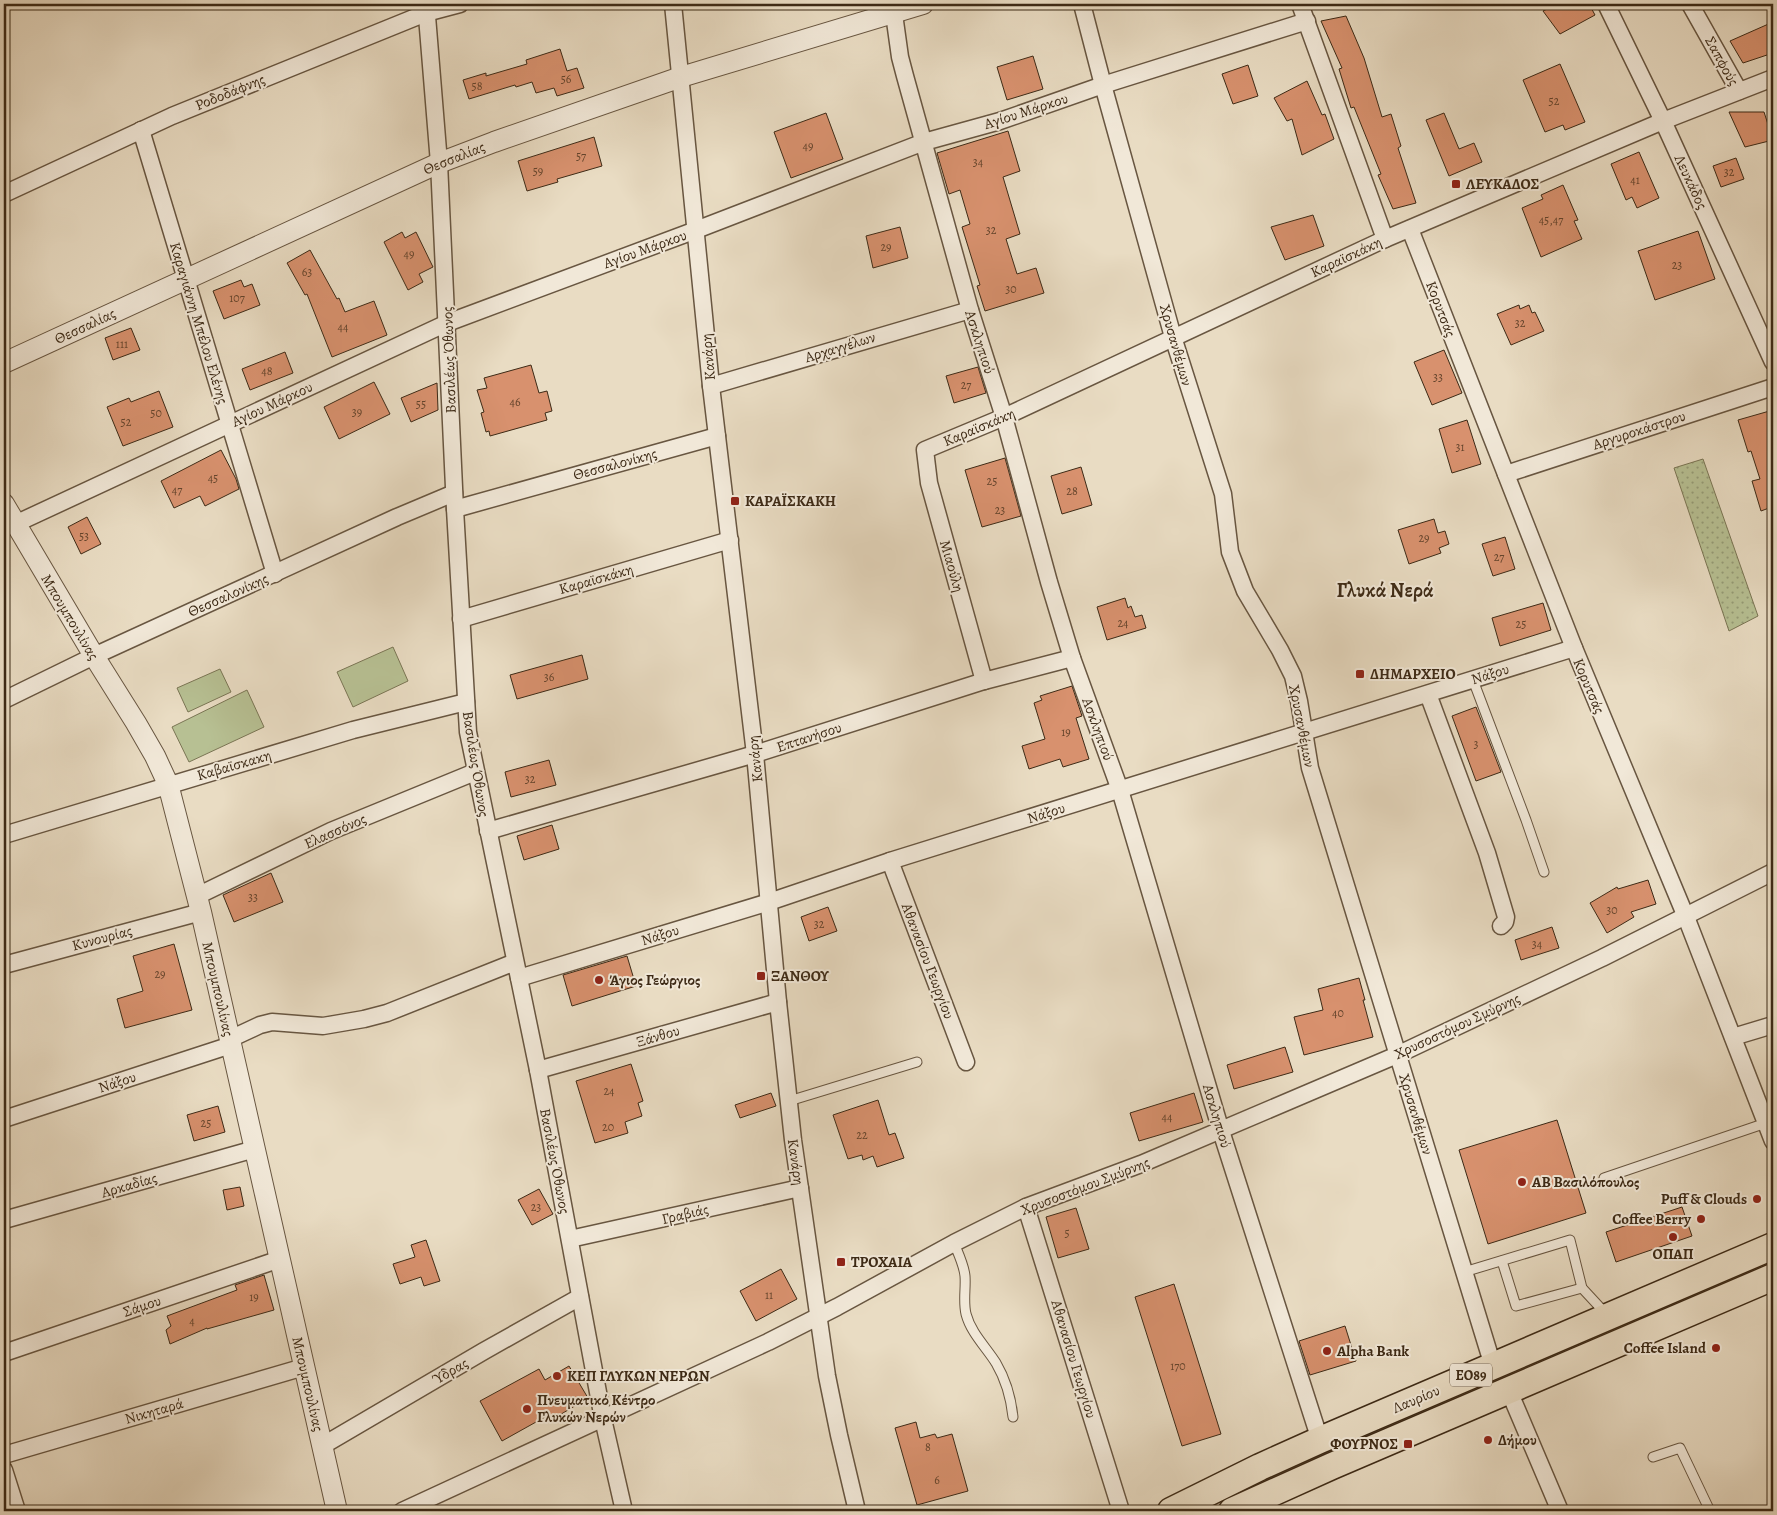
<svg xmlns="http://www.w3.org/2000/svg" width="1777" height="1515" viewBox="0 0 1777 1515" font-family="Alegreya,serif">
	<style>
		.green { fill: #b7c093; stroke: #7a7554 }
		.park { fill: url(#park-dots); stroke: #7a7554 }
		.building { fill: #d8916e; stroke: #3d2a16 }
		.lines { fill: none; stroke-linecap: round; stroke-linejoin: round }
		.service-casing { stroke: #685641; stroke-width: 11 }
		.minor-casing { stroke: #685641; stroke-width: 19 }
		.tertiary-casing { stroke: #685641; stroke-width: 22 }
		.primary-casing { stroke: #3d2a16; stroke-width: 29 }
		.service { stroke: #f1e8d8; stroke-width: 9 }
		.minor { stroke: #f1e8d8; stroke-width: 16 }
		.tertiary { stroke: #f1e8d8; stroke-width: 20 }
		.primary { stroke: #e9dcc3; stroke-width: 26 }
		.poi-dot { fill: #8f2418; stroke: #f1e8d8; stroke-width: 2 }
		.labels { text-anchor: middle; stroke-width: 4; stroke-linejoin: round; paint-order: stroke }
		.number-label { font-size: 12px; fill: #64442c }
		.shield { fill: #f1e8d8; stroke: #736350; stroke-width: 1 }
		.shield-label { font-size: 14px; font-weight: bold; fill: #3d2a16 }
		.street-label { font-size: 15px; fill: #3d2a16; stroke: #f1e8d8 }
		.poi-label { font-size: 15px; font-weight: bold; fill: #3d2a16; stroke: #f1e8d8; text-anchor: start }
		.district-label { font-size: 20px; font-weight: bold; fill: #3d2a16; stroke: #f1e8d8 }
	</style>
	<defs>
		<pattern id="park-dots" width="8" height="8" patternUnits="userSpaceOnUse" patternTransform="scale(1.25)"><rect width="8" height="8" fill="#b7c093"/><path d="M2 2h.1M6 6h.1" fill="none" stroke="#969c77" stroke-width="1.8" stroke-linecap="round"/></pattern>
	</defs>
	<rect width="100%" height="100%" fill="#e9dcc3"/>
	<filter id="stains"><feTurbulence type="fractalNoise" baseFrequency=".004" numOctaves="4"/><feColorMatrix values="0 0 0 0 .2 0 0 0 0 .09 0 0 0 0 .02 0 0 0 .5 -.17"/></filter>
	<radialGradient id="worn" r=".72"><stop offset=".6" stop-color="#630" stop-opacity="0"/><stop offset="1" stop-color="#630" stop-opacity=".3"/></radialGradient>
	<g class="green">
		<path d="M393 647 408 681 353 707 337 672Z"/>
		<path d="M220 669 231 692 188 712 177 688Z"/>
		<path d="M247 690 264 727 189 762 172 727Z"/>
	</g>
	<path class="park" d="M1703 459 1758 616 1729 631 1674 468Z"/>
	<g class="building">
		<path d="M1558 4H1589L1595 15 1560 34 1543 11Z"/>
		<path d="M1346 16 1364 58 1382 117 1391 114 1401 146 1398 148 1416 203 1393 209 1378 175 1381 174 1354 107 1351 108 1339 69 1342 68 1321 21Z"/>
		<path d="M1773 22V53L1743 63 1730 41Z"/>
		<path d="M560 49 567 71 577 68 584 88 557 96 554 88 536 93 532 82 516 87 515 85 469 99 463 80 486 73V76L527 64 526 60Z"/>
		<path d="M1033 56 1043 89 1007 100 997 67Z"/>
		<path d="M1560 64 1585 122 1565 130 1563 125 1545 132 1523 80Z"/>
		<path d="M1248 65 1258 96 1233 104 1222 74Z"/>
		<path d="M1307 81 1322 115 1325 114 1334 139 1302 155 1292 119 1287 121 1274 98Z"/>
		<path d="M1729 112H1764L1773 140 1745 147Z"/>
		<path d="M826 113 843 159 791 178 774 132Z"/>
		<path d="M1444 113 1459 149 1474 143 1482 162 1449 176 1426 120Z"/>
		<path d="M1008 131 1020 171 1003 177 1020 234 1006 239 1017 274 1036 268 1044 293 985 311 977 286 980 285 962 227 970 224 960 190 949 194 937 153Z"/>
		<path d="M594 137 602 166 557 179 558 182 527 191 518 161Z"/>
		<path d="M1639 152 1659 198 1637 208 1632 197 1626 200 1611 164Z"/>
		<path d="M1736 158 1744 179 1721 187 1713 166Z"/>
		<path d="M1563 185 1578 220 1574 221 1582 239 1541 257 1522 208 1543 199 1541 195Z"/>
		<path d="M1313 215 1324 246 1285 260 1271 227Z"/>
		<path d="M900 227 908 258 873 268 866 236Z"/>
		<path d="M1698 231 1715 279 1655 300 1638 251Z"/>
		<path d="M402 232 405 238 416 232 433 267 419 274 423 282 408 290 384 242Z"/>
		<path d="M310 250 337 299 339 298 345 312 374 301 387 335 332 357 307 294 305 295 287 263Z"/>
		<path d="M241 280 244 287 252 284 260 305 224 319 213 291Z"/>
		<path d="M1519 305 1520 309 1529 305 1532 313 1535 312 1544 331 1511 345 1497 314Z"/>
		<path d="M131 328 140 350 113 360 105 338Z"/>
		<path d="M1444 350 1462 393 1432 405 1414 362Z"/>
		<path d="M285 352 293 373 250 390 242 369Z"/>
		<path d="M531 365 539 393 547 391 552 411 545 413 547 420 490 436 489 431 486 432 481 413 484 412 477 390 487 388 484 378Z"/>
		<path d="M978 367 986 393 954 403 946 376Z"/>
		<path d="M374 382 390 414 339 439 324 407Z"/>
		<path d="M437 383 438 410 411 422 401 398Z"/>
		<path d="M159 391 173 427 123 446 107 407 129 398 131 402Z"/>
		<path d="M1773 410V511L1770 512 1769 508 1761 511 1752 481 1760 479 1751 451 1748 452 1738 420Z"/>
		<path d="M1467 420 1481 464 1452 473 1439 429Z"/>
		<path d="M221 450 236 479 239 489 205 506 200 496 174 508 161 481Z"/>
		<path d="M1005 458 1021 516 982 527 965 470Z"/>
		<path d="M1081 467 1092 505 1062 514 1051 476Z"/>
		<path d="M87 517 101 544 81 554 68 527Z"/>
		<path d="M1434 519 1438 533 1445 531 1449 544 1439 548 1441 553 1409 564 1398 530Z"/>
		<path d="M1505 537 1515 569 1493 576 1482 544Z"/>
		<path d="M1125 598 1128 608 1131 606 1135 617 1142 615 1146 628 1107 640 1097 607Z"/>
		<path d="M1543 603 1551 630 1500 646 1492 618Z"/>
		<path d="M582 655 588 679 517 699 510 675Z"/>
		<path d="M1072 686 1082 716 1076 718 1089 759 1063 767 1060 759 1029 769 1022 746 1045 739 1034 703 1042 700 1040 696Z"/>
		<path d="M1476 707 1501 772 1476 781 1452 716Z"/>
		<path d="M549 760 556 785 511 797 505 772Z"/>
		<path d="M552 825 559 849 524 860 517 836Z"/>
		<path d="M271 873 283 902 234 922 223 895Z"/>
		<path d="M1648 880 1656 904 1631 912 1634 917 1607 933 1590 903 1617 887 1618 889Z"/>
		<path d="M828 907 837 931 809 941 801 917Z"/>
		<path d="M1552 927 1559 948 1521 960 1515 940Z"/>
		<path d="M174 944 192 1010 125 1028 117 999 143 991 133 956Z"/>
		<path d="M627 956 636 986 572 1006 563 975Z"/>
		<path d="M1359 978 1365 1000H1363L1373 1037 1304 1055 1294 1017 1323 1010 1318 989Z"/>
		<path d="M1285 1047 1293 1072 1234 1089 1227 1065Z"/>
		<path d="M631 1064 643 1101 638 1103 642 1116 625 1122 628 1133 595 1143 576 1081Z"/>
		<path d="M771 1093 776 1106 740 1118 735 1105Z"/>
		<path d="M1194 1093 1203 1122 1139 1141 1130 1113Z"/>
		<path d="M878 1100 889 1135 895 1133 904 1158 877 1167 873 1156 863 1160 862 1155 848 1159 833 1115Z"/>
		<path d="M218 1106 225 1132 194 1141 187 1115Z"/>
		<path d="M1557 1120 1586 1213 1488 1244 1459 1150Z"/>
		<path d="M240 1187 244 1206 227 1210 223 1190Z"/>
		<path d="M539 1189 553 1214 532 1225 518 1200Z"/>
		<path d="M1682 1207 1692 1236 1616 1262 1606 1232Z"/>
		<path d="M1076 1208 1089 1249 1058 1258 1046 1217Z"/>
		<path d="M426 1240 440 1281 424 1286 421 1277 400 1284 393 1264 415 1257 411 1245Z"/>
		<path d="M781 1269 797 1299 756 1321 740 1291Z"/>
		<path d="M264 1275 274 1310 207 1329V1328L170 1344 166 1330 171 1326 167 1316 237 1290 235 1285Z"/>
		<path d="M1174 1284 1221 1434 1182 1446 1135 1297Z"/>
		<path d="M1345 1326 1356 1361 1310 1375 1299 1341Z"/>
		<path d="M569 1366 588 1398 548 1422 545 1417 502 1441 480 1401 539 1369 545 1380Z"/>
		<path d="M916 1422 920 1438 935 1434 937 1438 952 1434 968 1491 917 1505 895 1428Z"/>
	</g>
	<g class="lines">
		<defs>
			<g id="service">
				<path d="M1473 680 1526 820 1544 872"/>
				<path d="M789 1101 917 1062"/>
				<path d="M1604 1178 1766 1123"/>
				<path d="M954 1243C958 1253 964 1265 965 1276 966 1288 963 1301 966 1314 971 1333 986 1347 996 1363 1006 1380 1011 1398 1013 1417"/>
				<path d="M1502 1261 1516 1306 1582 1288"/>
				<path d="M1464 1272 1570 1240 1582 1288 1607 1315"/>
				<path d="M1653 1457 1680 1448 1710 1511"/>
			</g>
			<g id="minor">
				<path d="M426 4 439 163 455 509 468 732 538 1070 603 1419 624 1511"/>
				<path d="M673 4 711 386 755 754 778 1002 793 1140 827 1376 839 1435 857 1511"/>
				<path d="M1082 4 1103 85 1173 337 1223 494 1230 552 1245 591 1280 650 1293 676 1299 701 1310 768 1493 1366"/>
				<path d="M1300 4 1385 239"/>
				<path d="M1606 4 1663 121 1773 362"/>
				<path d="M1690 4 1739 91"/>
				<path d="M894 14 900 57 905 76 970 310 1004 417 1049 582 1072 658 1120 790 1221 1131 1320 1440"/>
				<path d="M141 130 275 574"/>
				<path d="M4 194 172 116 426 13 460 4"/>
				<path d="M1410 229 1574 648 1686 917 1773 1141"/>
				<path d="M711 386 970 310"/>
				<path d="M1506 474 1773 387"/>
				<path d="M455 509 717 436"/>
				<path d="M15 524 447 323 696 230 924 142 1000 121 1103 85 1307 21"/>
				<path d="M461 619 730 540"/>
				<path d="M984 681 929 483 925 450 1004 417 1385 239 1663 121 1773 78"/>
				<path d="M1428 694 1487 853 1506 917 1505 922 1501 926"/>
				<path d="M4 700 94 656 397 517 454 493"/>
				<path d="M488 831 755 754 984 681 1072 658"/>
				<path d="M4 835 353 730 466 702"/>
				<path d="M890 861 966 1062"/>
				<path d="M197 896 331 831 475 772"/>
				<path d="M4 965 201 912"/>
				<path d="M519 978 769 902 890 861 1574 648"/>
				<path d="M1733 1037 1773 1025"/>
				<path d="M230 1039 260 1025 272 1022 323 1026 364 1019 387 1013 515 962"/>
				<path d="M538 1070 778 1002"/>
				<path d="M4 1119 231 1045"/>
				<path d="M1026 1207 1121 1511"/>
				<path d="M4 1220 255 1149"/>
				<path d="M570 1239 800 1188"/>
				<path d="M4 1353 280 1259"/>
				<path d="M1509 1391 1560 1511"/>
				<path d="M322 1446 484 1351 580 1297"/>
				<path d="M4 1455 304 1367"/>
				<path d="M4 1470 17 1511"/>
				<path d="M402 1511 768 1342 837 1307 954 1243 1026 1207 1141 1164 1397 1055 1602 958 1773 872"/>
			</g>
			<g id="tertiary">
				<path d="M4 363 439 163 494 142 681 77 923 4"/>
				<path d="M4 504 94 656 136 723 155 756 168 784 201 912 337 1511"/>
			</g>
			<g id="primary">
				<path d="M1171 1511 1260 1467 1320 1440 1773 1246"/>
				<path d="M1232 1511 1332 1466 1773 1277"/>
			</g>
		</defs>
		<use href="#service" class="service-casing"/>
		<use href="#minor" class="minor-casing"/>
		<use href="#tertiary" class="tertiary-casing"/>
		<use href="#primary" class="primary-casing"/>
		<use href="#service" class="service"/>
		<use href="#minor" class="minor"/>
		<use href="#tertiary" class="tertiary"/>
		<use href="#primary" class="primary"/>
	</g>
	<g class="poi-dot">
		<rect x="1451" y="179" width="10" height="10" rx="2.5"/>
		<rect x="730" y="496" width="10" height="10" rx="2.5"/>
		<rect x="1355" y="669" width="10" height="10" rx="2.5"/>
		<rect x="756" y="971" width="10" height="10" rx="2.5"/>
		<circle cx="599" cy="980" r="5"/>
		<circle cx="1522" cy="1182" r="5"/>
		<circle cx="1757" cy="1199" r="5"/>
		<circle cx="1701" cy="1219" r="5"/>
		<circle cx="1673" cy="1237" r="5"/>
		<rect x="836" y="1257" width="10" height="10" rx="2.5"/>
		<circle cx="1716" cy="1348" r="5"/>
		<circle cx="1327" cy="1351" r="5"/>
		<circle cx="557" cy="1376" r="5"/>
		<circle cx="527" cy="1409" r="5"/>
		<circle cx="1488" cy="1440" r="5"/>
		<rect x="1403" y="1439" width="10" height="10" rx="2.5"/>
	</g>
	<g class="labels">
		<g class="number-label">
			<text x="566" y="83">56</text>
			<text x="477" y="90">58</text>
			<text x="1554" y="105">52</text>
			<text x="808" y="150">49</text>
			<text x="581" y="160">57</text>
			<text x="978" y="166">34</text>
			<text x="538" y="175">59</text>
			<text x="1729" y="176">32</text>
			<text x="1635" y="184">41</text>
			<text x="1551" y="224">45,47</text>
			<text x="991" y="234">32</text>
			<text x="886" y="251">29</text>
			<text x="409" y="258">49</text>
			<text x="1677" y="269">23</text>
			<text x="307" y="276">63</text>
			<text x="1011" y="293">30</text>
			<text x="237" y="302">107</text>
			<text x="1520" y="327">32</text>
			<text x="343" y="331">44</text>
			<text x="122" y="348">111</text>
			<text x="267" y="375">48</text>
			<text x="1438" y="381">33</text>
			<text x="966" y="389">27</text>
			<text x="515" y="406">46</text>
			<text x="421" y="408">55</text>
			<text x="357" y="416">39</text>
			<text x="156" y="417">50</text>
			<text x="126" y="426">52</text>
			<text x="1460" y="451">31</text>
			<text x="213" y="482">45</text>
			<text x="992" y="485">25</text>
			<text x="177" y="494">47</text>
			<text x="1072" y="495">28</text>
			<text x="1000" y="514">23</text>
			<text x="84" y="540">53</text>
			<text x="1424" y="542">29</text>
			<text x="1499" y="561">27</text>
			<text x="1123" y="627">24</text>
			<text x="1521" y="628">25</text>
			<text x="549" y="681">36</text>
			<text x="1066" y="736">19</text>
			<text x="1476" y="748">3</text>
			<text x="530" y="783">32</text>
			<text x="253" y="901">33</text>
			<text x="1612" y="914">30</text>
			<text x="819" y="928">32</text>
			<text x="1537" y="948">34</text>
			<text x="160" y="978">29</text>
			<text x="1338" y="1017">40</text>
			<text x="609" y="1095">24</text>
			<text x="1167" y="1121">44</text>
			<text x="206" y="1127">25</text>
			<text x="608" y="1131">20</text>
			<text x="862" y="1139">22</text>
			<text x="536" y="1211">23</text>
			<text x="1067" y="1237">5</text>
			<text x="769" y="1299">11</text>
			<text x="254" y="1301">19</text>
			<text x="192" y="1325">4</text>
			<text x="1178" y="1370">170</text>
			<text x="928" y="1451">8</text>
			<text x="937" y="1484">6</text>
		</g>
		<rect class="shield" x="1450" y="1363.5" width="42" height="23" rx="4"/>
		<g class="shield-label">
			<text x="1471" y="1380">ΕΟ89</text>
		</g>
		<g class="street-label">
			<text transform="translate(1722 61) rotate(61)" y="5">Σαπφούς</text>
			<text transform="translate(230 92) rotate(-22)" y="5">Ροδοδάφνης</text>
			<text transform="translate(1026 111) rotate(-18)" y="5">Αγίου Μάρκου</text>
			<text transform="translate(454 158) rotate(-22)" y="5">Θεσσαλίας</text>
			<text transform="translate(1691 182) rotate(65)" y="5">Λευκάδος</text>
			<text transform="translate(645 249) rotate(-20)" y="5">Αγίου Μάρκου</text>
			<text transform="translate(1346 257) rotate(-25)" y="5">Καραϊσκάκη</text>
			<text transform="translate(1441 309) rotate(69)" y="5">Κορυτσάς</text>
			<text transform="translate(199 323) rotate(73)" y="5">Καραγιάννη Μπέλου Ελένης</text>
			<text transform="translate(85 326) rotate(-25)" y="5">Θεσσαλίας</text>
			<text transform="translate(980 342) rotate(72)" y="5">Ασκληπιού</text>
			<text transform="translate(1176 345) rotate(74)" y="5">Χρυσανθέμων</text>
			<text transform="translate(840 347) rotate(-17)" y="5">Αρχαγγέλων</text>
			<text transform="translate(708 357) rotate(-95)" y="5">Κανάρη</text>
			<text transform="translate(449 360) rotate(-92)" y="5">Βασιλέως Όθωνος</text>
			<text transform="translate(272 404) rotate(-25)" y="5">Αγίου Μάρκου</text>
			<text transform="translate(979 427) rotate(-23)" y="5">Καραϊσκάκη</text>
			<text transform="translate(1639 430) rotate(-18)" y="5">Αργυροκάστρου</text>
			<text transform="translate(615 464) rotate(-15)" y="5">Θεσσαλονίκης</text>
			<text transform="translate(952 566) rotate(74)" y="5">Μιαούλη</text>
			<text transform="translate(596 579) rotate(-16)" y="5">Καραϊσκάκη</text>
			<text transform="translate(228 595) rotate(-24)" y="5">Θεσσαλονίκης</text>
			<text transform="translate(70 617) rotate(59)" y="5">Μπουμπουλίνας</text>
			<text transform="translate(1490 674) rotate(-17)" y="5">Νάξου</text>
			<text transform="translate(1589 686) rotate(67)" y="5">Κορυτσάς</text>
			<text transform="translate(1302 726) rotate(79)" y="5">Χρυσανθέμων</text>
			<text transform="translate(1098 729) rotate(70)" y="5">Ασκληπιού</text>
			<text transform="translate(809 737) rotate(-18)" y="5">Επτανήσου</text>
			<text transform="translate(755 759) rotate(-96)" y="5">Κανάρη</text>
			<text transform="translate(476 764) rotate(81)" y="5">Βασιλέως Όθωνος</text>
			<text transform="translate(234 765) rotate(-16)" y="5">Καβαϊσκακη</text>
			<text transform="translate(1046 813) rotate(-17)" y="5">Νάξου</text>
			<text transform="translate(335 831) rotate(-24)" y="5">Ελασσόνος</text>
			<text transform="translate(660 935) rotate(-17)" y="5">Νάξου</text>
			<text transform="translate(102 938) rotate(-15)" y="5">Κυνουρίας</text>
			<text transform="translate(928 961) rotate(69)" y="5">Αθανασίου Γεωργίου</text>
			<text transform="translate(218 989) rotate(77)" y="5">Μπουμπουλίνας</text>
			<text transform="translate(1457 1026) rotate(-25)" y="5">Χρυσοστόμου Σμύρνης</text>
			<text transform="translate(658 1036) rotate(-16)" y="5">Ξάνθου</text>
			<text transform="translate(117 1082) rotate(-18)" y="5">Νάξου</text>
			<text transform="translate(1416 1114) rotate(73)" y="5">Χρυσανθέμων</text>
			<text transform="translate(1217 1116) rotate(73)" y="5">Ασκληπιού</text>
			<text transform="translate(555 1161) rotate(79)" y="5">Βασιλέως Όθωνος</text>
			<text transform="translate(796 1162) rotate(82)" y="5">Κανάρη</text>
			<text transform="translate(129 1185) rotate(-16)" y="5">Αρκαδίας</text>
			<text transform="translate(1085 1186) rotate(-21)" y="5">Χρυσοστόμου Σμύρνης</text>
			<text transform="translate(685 1214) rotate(-13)" y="5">Γραβιάς</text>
			<text transform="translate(142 1306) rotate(-19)" y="5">Σάμου</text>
			<text transform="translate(1074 1359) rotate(73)" y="5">Αθανασίου Γεωργίου</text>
			<text transform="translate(450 1371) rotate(-30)" y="5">Ύδρας</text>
			<text transform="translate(308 1384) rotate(77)" y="5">Μπουμπουλίνας</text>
			<text transform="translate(1416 1399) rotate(-23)" y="5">Λαυρίου</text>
			<text transform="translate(154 1411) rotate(-16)" y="5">Νικηταρά</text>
		</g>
		<g class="poi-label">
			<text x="1466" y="189">ΛΕΥΚΑΔΟΣ</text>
			<text x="745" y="506">ΚΑΡΑΪΣΚΑΚΗ</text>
			<text x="1370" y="679">ΔΗΜΑΡΧΕΙΟ</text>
			<text x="771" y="981">ΞΑΝΘΟΥ</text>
			<text x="609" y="985">Άγιος Γεώργιος</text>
			<text x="1532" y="1187">ΑΒ Βασιλόπουλος</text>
			<text x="1747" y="1204" text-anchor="end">Puff &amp; Clouds</text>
			<text x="1691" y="1224" text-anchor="end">Coffee Berry</text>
			<text x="1673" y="1259" text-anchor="middle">ΟΠΑΠ</text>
			<text x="851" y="1267">ΤΡΟΧΑΙΑ</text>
			<text x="1706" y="1353" text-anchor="end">Coffee Island</text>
			<text x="1337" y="1356">Alpha Bank</text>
			<text x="567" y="1381">ΚΕΠ ΓΛΥΚΩΝ ΝΕΡΩΝ</text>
			<text x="537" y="1405">Πνευματικό Κέντρο<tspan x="537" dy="17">Γλυκών Νερών</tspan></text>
			<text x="1498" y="1445">Δήμου</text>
			<text x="1398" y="1449" text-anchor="end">ΦΟΥΡΝΟΣ</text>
		</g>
		<g class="district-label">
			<text x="1385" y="597">Γλυκά Νερά</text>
		</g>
	</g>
	<rect width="1777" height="1515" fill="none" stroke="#e9dcc3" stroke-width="20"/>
	<rect x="5" y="5" width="1767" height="1505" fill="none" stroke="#3d2a16" stroke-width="2.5"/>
	<rect x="10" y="10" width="1757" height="1495" fill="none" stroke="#3d2a16"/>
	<rect width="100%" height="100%" filter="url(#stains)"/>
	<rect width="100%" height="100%" fill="url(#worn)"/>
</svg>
